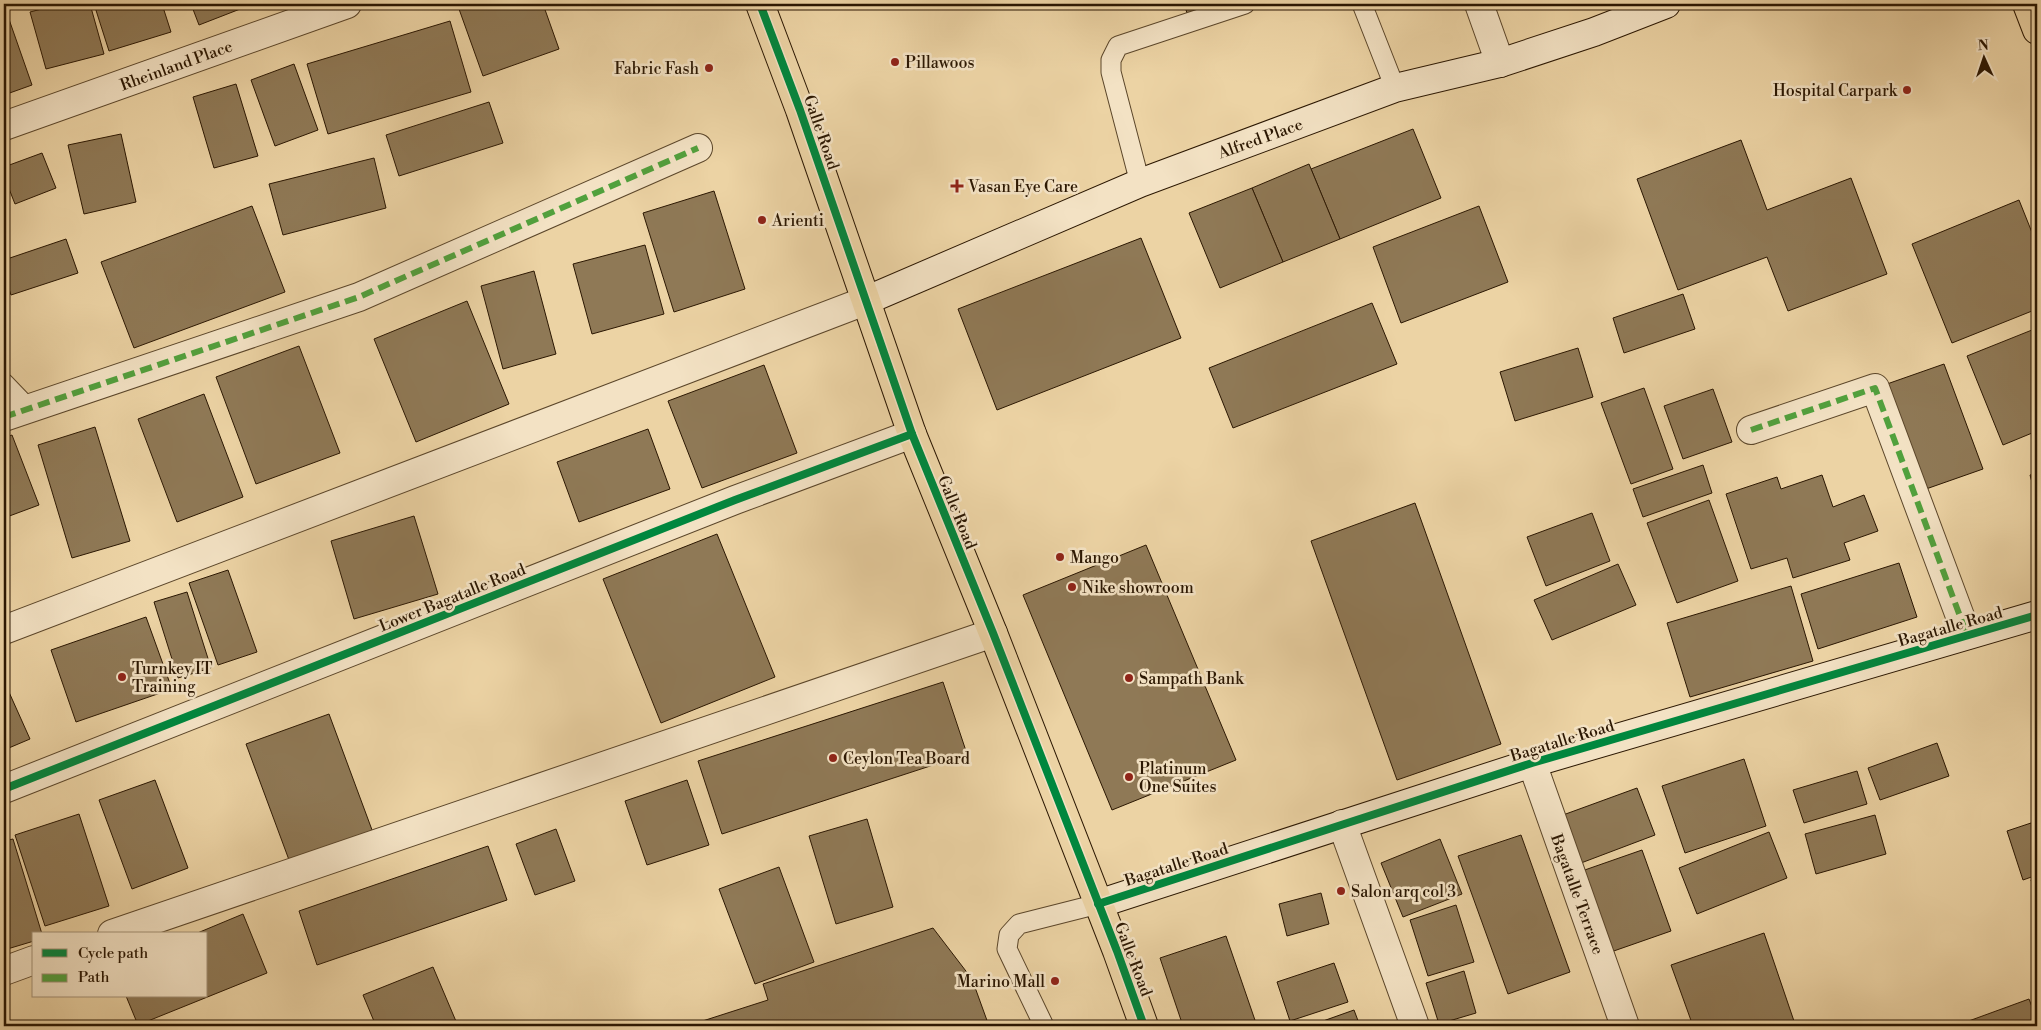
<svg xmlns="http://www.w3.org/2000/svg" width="2041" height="1030" viewBox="0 0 2041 1030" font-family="'Libre Bodoni',serif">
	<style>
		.building { fill: #8f7956; stroke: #2b1702 }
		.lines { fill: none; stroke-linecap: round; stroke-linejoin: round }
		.lane-casing { stroke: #5b462a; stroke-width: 21 }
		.street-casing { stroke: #5b462a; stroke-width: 30 }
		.secondary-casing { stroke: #2b1702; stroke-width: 30 }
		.highway-casing { stroke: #2b1702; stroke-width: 30 }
		.lane { stroke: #f3e2c4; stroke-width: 19 }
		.street { stroke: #f3e2c4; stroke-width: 28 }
		.secondary { stroke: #f3e2c4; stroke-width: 28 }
		.highway { stroke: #ecd3a4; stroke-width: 28 }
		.quiet { stroke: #51a13d; stroke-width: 6; stroke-dasharray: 12 6; stroke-linecap: butt }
		.cycleway-casing { stroke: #f3e2c4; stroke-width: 11 }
		.cycleway { stroke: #00873e; stroke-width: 8 }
		.poi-dot { fill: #8f2418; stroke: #f3e2c4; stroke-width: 2 }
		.labels { text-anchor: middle; stroke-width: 5; stroke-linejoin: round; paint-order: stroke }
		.poi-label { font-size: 16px; fill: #2b1702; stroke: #f3e2c4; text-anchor: start }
		.street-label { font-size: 16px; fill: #2b1702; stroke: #f3e2c4 }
	</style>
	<rect width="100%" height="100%" fill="#ecd3a4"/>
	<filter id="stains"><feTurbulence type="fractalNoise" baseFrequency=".004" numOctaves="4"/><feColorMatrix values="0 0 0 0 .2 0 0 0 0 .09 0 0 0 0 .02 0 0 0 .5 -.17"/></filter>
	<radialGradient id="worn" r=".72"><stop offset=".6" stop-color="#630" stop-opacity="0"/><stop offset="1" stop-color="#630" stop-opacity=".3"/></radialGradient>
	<g class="building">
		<path d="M61 4H90L104 54 46 69 30 12Z"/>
		<path d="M94 4H162L171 32 109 51Z"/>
		<path d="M191 4H253L199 25Z"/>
		<path d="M474 4H543L559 49 483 76 459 9Z"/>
		<path d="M1184 4H1223L1188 16Z"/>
		<path d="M4 5 32 85 4 95Z"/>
		<path d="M450 21 471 92 328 134 307 64Z"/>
		<path d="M294 64 318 130 275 146 251 80Z"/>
		<path d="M236 84 258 156 214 168 193 97Z"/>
		<path d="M489 102 503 143 399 176 386 135Z"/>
		<path d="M1413 129 1441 198 1340 239 1311 169Z"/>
		<path d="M121 134 136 202 84 214 68 145Z"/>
		<path d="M1741 140 1767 210 1851 178 1887 274 1788 311 1767 257 1678 290 1637 179Z"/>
		<path d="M42 153 56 188 15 204 4 176V167Z"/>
		<path d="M374 158 386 208 283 235 269 184Z"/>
		<path d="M1309 164 1340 239 1283 262 1252 188Z"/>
		<path d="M1252 188 1283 262 1220 288 1189 213Z"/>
		<path d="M714 191 745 289 674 312 643 213Z"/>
		<path d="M2019 200 2037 245V309L1952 343 1912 244Z"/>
		<path d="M252 206 285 292 134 348 101 262Z"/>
		<path d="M1479 206 1508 282 1401 323 1373 247Z"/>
		<path d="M1141 238 1181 338 997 410 958 309Z"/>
		<path d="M66 239 78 273 11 295 4 273V260Z"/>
		<path d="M645 245 664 314 592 334 573 264Z"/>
		<path d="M534 271 556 354 503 369 481 286Z"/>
		<path d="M1683 294 1695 329 1624 353 1613 318Z"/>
		<path d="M467 301 509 404 416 442 374 339Z"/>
		<path d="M1372 303 1397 364 1233 428 1209 368Z"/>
		<path d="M2037 328V431L2003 445 1967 356Z"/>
		<path d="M299 346 340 453 256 484 216 377Z"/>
		<path d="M1578 348 1593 397 1515 421 1500 372Z"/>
		<path d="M1944 364 1983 469 1926 489 1887 384Z"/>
		<path d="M764 365 797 453 702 488 668 401Z"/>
		<path d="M1644 388 1673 469 1631 484 1601 403Z"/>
		<path d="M1713 389 1732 442 1683 459 1664 406Z"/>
		<path d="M204 394 243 497 177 522 138 419Z"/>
		<path d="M95 427 130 541 72 558 38 445Z"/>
		<path d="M648 429 670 489 579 522 557 462Z"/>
		<path d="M12 435 39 505 4 518V438Z"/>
		<path d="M1703 465 1712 493 1643 517 1633 489Z"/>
		<path d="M2037 473V501L2030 475Z"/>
		<path d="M1822 475 1833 507 1864 495 1878 531 1844 543 1850 560 1793 578 1787 558 1751 569 1726 494 1777 477 1781 489Z"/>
		<path d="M1709 500 1738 581 1677 603 1647 523Z"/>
		<path d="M1415 503 1501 744 1397 780 1311 541Z"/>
		<path d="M1592 513 1610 561 1546 586 1527 537Z"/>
		<path d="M414 516 438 594 354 619 331 541Z"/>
		<path d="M717 534 775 677 661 723 603 579Z"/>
		<path d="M1146 545 1236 760 1112 810 1023 595Z"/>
		<path d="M1899 563 1917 617 1818 649 1801 594Z"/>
		<path d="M1618 564 1636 605 1552 640 1534 600Z"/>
		<path d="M228 570 257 652 218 665 189 583Z"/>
		<path d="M1791 586 1813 661 1690 697 1667 623Z"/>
		<path d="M187 592 211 668 178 678 154 602Z"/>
		<path d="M146 617 172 689 76 722 51 650Z"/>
		<path d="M4 681 30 739 4 750Z"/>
		<path d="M943 682 967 754 722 834 698 761Z"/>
		<path d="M329 714 375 838 292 868 246 744Z"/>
		<path d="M2037 733V749L2032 735Z"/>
		<path d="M1937 743 1949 776 1880 800 1868 768Z"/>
		<path d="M1744 759 1766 826 1685 853 1662 786Z"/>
		<path d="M1857 771 1867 804 1804 823 1793 790Z"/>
		<path d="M155 780 188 868 132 889 99 800Z"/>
		<path d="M687 780 709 845 647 865 625 801Z"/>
		<path d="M1637 788 1655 835 1581 863 1563 815Z"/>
		<path d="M79 814 109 906 45 926 15 835Z"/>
		<path d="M1875 815 1886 854 1816 874 1805 834Z"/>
		<path d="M867 819 893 907 836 924 809 836Z"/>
		<path d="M2037 821V875L2023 880 2007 831Z"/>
		<path d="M556 829 575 881 535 895 516 844Z"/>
		<path d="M1769 832 1787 878 1697 914 1679 868Z"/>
		<path d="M1521 835 1570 972 1508 994 1458 856Z"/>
		<path d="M13 839 42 934H34V941L4 950V841Z"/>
		<path d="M1440 839 1462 894 1403 917 1381 863Z"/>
		<path d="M488 846 507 900 317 965 299 911Z"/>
		<path d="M1642 850 1671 931 1608 953 1579 872Z"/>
		<path d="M779 867 814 962 755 984 719 889Z"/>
		<path d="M2037 878V899L2031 880Z"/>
		<path d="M1321 893 1329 924 1287 936 1279 904Z"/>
		<path d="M1456 905 1474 962 1428 976 1410 920Z"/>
		<path d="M243 914 267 973 138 1025 126 996H206V934H195Z"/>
		<path d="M933 928 972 979 989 1026H687L768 1000 763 984Z"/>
		<path d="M1764 933 1795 1024 1790 1026H1693L1671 965Z"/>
		<path d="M1226 936 1257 1026H1183L1160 958Z"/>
		<path d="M1334 963 1348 1002 1290 1021 1277 982Z"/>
		<path d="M433 967 458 1026H376L363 995Z"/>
		<path d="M1464 971 1476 1013 1439 1024 1426 983Z"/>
		<path d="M2029 999 2037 1020V1026H1955Z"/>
		<path d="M1354 1010 1360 1026H1309Z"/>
	</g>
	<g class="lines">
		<defs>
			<g id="lane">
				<path d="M1362 4 1395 88"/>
				<path d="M1140 183 1111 72V60L1118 46 1245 4"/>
				<path d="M4 383 28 408"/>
				<path d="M1044 1026 1007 949 1009 935 1019 924 1098 904"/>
			</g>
			<g id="street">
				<path d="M1479 4 1500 63"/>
				<path d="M4 126 347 4"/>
				<path d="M4 417 359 297 698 148"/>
				<path d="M1751 430 1875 388 1967 635"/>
				<path d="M4 630 865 301"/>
				<path d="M1532 763 1625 1026"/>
				<path d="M4 789 735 500 912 434"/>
				<path d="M1342 824 1415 1026"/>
				<path d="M112 934 993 633"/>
				<path d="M4 971 34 960"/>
			</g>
			<g id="secondary">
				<path d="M865 301 1140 183 1395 88 1500 63 1594 32 1666 4"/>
				<path d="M1098 904 1532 763 2037 615"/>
			</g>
			<g id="highway">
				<path d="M760 4 800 110 912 434 993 633 1117 951 1144 1026"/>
				<path d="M2027 4 2037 30"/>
			</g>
		</defs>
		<use href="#lane" class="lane-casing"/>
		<use href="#street" class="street-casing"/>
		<use href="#secondary" class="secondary-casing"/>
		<use href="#highway" class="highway-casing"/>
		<use href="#lane" class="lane"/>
		<use href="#street" class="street"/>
		<use href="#secondary" class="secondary"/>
		<use href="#highway" class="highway"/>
		<g class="quiet">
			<path d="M4 417 359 297 698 148"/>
			<path d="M1751 430 1875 388 1967 635"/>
		</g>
		<defs>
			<g id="cycleway">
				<path d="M760 4 800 110 912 434 993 633 1117 951 1144 1026"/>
				<path d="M4 789 735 500 912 434"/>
				<path d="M1098 904 1532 763 2037 615"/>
			</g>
		</defs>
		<use href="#cycleway" class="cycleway-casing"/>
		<use href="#cycleway" class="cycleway"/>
	</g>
	<g class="poi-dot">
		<circle cx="895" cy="62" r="5"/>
		<circle cx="709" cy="68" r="5"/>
		<circle cx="1907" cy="90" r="5"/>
		<path d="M954.5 178.5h5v5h5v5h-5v5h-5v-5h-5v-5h5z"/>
		<circle cx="762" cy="220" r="5"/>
		<circle cx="1060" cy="557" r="5"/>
		<circle cx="1072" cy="587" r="5"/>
		<circle cx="122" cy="677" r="5"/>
		<circle cx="1129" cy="678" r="5"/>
		<circle cx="833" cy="758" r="5"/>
		<circle cx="1129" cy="777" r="5"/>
		<circle cx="1341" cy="891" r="5"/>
		<circle cx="1055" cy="981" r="5"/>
	</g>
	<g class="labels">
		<g class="poi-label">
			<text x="905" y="68">Pillawoos</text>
			<text x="699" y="74" text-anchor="end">Fabric Fash</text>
			<text x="1897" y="96" text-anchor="end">Hospital Carpark</text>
			<text x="968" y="192">Vasan Eye Care</text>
			<text x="772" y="226">Arienti</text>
			<text x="1070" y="563">Mango</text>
			<text x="1082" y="593">Nike showroom</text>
			<text x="132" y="674">Turnkey IT<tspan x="132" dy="18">Training</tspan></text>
			<text x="1139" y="684">Sampath Bank</text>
			<text x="843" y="764">Ceylon Tea Board</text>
			<text x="1139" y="774">Platinum<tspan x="1139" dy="18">One Suites</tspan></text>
			<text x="1351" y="897">Salon arq col 3</text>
			<text x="1045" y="987" text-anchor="end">Marino Mall</text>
		</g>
		<g class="street-label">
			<text transform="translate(176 65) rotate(-20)" y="6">Rheinland Place</text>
			<text transform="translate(822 132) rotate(71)" y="6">Galle Road</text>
			<text transform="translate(1260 138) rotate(-20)" y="6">Alfred Place</text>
			<text transform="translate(958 512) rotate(68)" y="6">Galle Road</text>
			<text transform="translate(452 597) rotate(-22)" y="6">Lower Bagatalle Road</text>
			<text transform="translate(1950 626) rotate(-16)" y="6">Bagatalle Road</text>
			<text transform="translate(1562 740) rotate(-17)" y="6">Bagatalle Road</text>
			<text transform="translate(1176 864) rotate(-18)" y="6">Bagatalle Road</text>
			<text transform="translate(1578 894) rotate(70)" y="6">Bagatalle Terrace</text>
			<text transform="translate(1134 959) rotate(69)" y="6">Galle Road</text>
		</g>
	</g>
	<rect width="2041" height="1030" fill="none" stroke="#ecd3a4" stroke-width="20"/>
	<rect x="5" y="5" width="2031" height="1020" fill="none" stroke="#2b1702" stroke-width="2.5"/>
	<rect x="10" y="10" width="2021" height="1010" fill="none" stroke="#2b1702"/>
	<rect x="32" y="932" width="175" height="65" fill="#f3e2c4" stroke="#a39176"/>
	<rect x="42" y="949" width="25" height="8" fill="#00873e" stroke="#a39176"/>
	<text x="78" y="958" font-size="15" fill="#2b1702">Cycle path</text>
	<rect x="42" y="974" width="25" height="8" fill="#51a13d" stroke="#a39176"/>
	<text x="78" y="982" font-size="15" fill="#2b1702">Path</text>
	<g transform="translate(1984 58) rotate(357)" stroke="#f3e2c4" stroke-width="4" paint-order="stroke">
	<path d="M0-4L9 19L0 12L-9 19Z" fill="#2b1702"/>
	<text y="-8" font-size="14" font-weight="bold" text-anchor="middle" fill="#2b1702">N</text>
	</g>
	<rect width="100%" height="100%" filter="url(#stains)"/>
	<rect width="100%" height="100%" fill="url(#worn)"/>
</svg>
